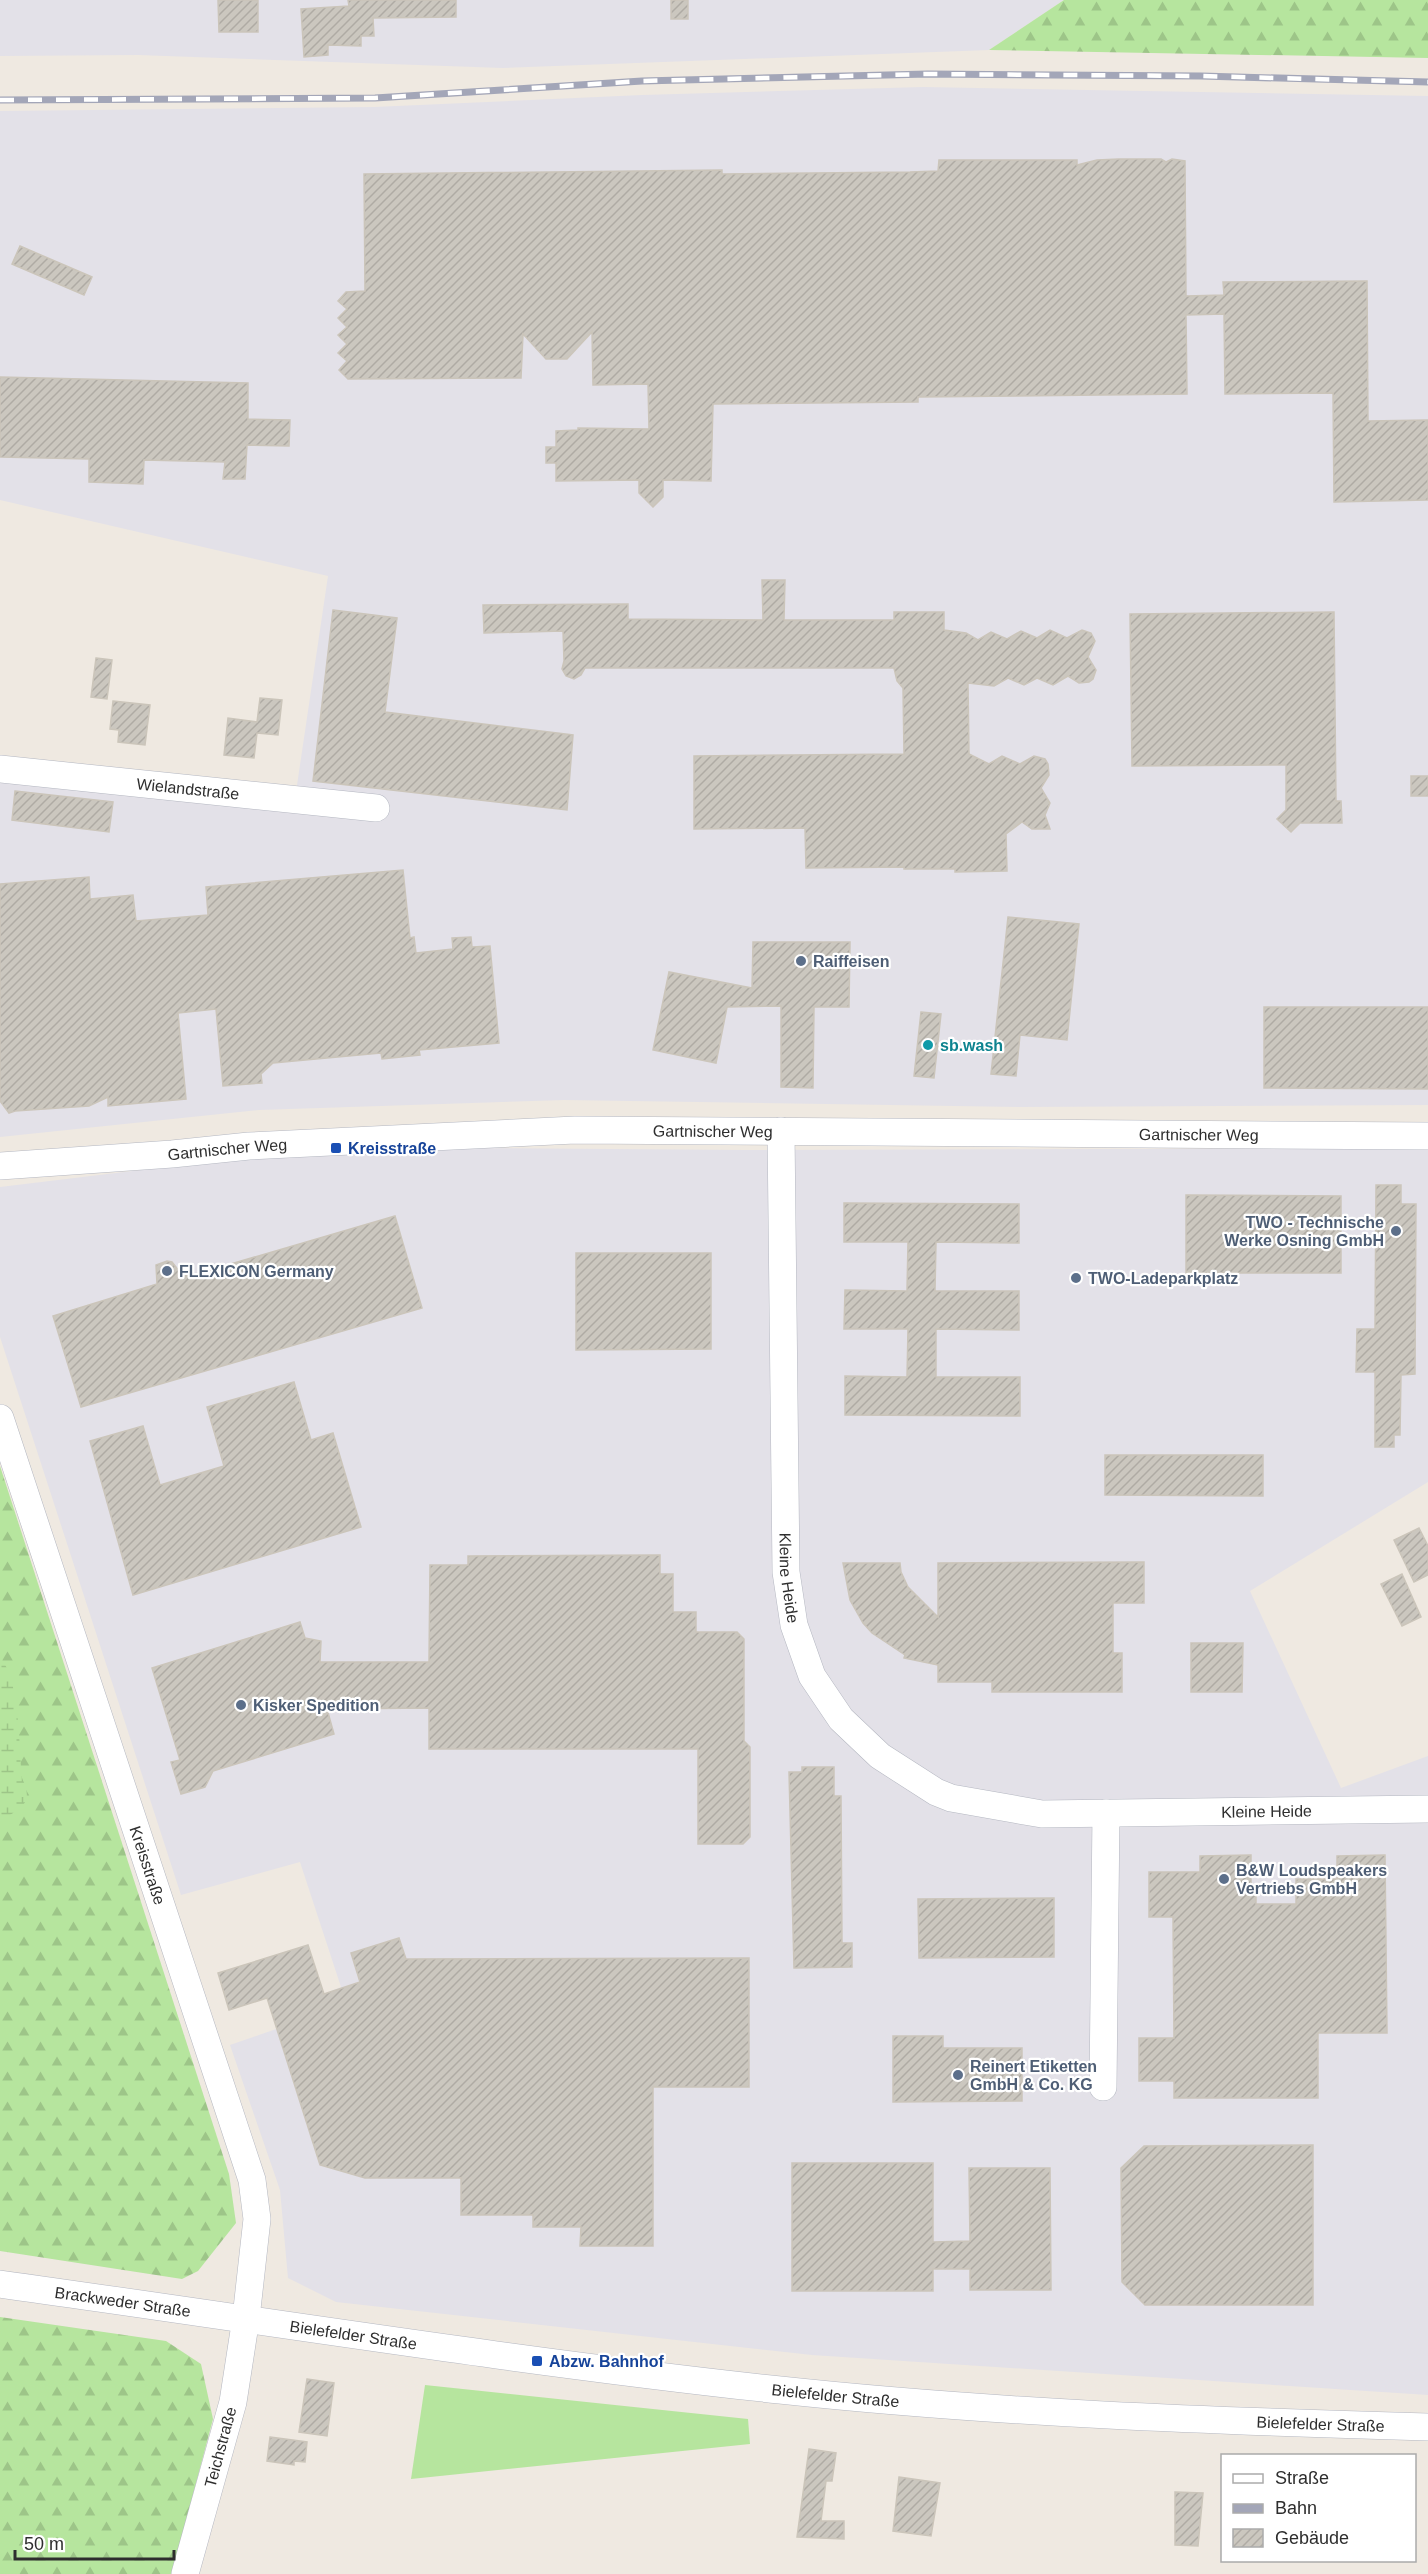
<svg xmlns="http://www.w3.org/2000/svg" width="1428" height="2574" viewBox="0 0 1428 2574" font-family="Helvetica,sans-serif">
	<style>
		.industrial { fill: #e3e1e8 }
		.grass { fill: #b6e59e }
		.forest { fill: url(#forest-firs) }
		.wetland { fill: url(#wetland-marsh) }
		.building { fill: url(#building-hatch); stroke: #cbc5ba; stroke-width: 1.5 }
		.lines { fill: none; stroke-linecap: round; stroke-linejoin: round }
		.minor-casing { stroke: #b4b7c1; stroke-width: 28 }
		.minor { stroke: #fff; stroke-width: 27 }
		.rail-casing { stroke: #a3a6b8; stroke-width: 7 }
		.rail { stroke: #fff; stroke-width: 4.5; stroke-dasharray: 14; stroke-linecap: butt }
		.service-dot { fill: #5c6f8a; stroke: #fff; stroke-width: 2 }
		.culture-dot { fill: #0f9aa8; stroke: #fff; stroke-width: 2 }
		.transit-dot { fill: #1a4fb4; stroke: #fff; stroke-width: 2 }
		.labels { text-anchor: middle; stroke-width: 4.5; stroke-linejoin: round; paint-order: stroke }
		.street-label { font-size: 16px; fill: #2e2e2e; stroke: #fff }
		.service-label { font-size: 16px; font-weight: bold; fill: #4e5e75; stroke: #fff; text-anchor: start }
		.culture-label { font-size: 16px; font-weight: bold; fill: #0d838f; stroke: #fff; text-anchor: start }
		.transit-label { font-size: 16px; font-weight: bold; fill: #164399; stroke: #fff; text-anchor: start }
	</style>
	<defs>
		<pattern id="forest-firs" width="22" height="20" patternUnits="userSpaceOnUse" patternTransform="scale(1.5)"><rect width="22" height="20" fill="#b6e59e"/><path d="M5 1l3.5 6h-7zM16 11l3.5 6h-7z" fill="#9dc588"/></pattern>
		<pattern id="wetland-marsh" width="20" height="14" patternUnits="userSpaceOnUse" patternTransform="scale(1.5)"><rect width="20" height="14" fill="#b6e59e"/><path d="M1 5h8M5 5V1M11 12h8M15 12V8" fill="none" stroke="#9dc588"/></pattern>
		<pattern id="building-hatch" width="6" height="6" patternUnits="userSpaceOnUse" patternTransform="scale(1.5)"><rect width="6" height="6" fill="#cbc7bf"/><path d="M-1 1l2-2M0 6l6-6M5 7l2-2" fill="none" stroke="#afaba4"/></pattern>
	</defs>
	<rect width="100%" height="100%" fill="#efe9e1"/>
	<g class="industrial">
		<path d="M0 0H1064L989 50 503 68 138 55 0 56Z"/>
		<path d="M923 87 1428 96V1105L1021 1107 564 1100 259 1110 0 1137V755L296 792 328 576 0 500V111L374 107 642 95Z"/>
		<path d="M469 1148 745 1150 1428 1148V1482L1250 1591 1341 1788 1428 1756V2395L812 2355 336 2302 288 2278 280 2190 230 2045 311 2017 306 2001 341 1987 300 1862 181 1895 0 1337V1187L240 1158Z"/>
	</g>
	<path class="grass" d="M425 2385 748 2419 750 2444 411 2479Z"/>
	<g class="forest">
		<path d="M1064 0H1428V58L989 50Z"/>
		<path d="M0 1466 229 2174 236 2223 198 2271 182 2279 0 2251Z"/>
		<path d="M0 2317 166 2341 201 2364 213 2419 172 2574H0Z"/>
	</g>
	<path class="wetland" d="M0 1658C20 1677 19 1750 22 1778 35 1805 20 1807 0 1822Z"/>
	<g class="building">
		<path d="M218 0H258V32H219Z"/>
		<path d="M348 0H456V17L373 18 374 36H361V46L328 45V55L304 57 301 9 349 6Z"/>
		<rect x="671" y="0" width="17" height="19"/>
		<path d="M1119 159H1161L1166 162 1172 159 1185 161 1186 296 1224 295 1223 282 1367 281 1368 421 1428 420V500L1334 502 1333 393 1225 394 1224 314 1186 315 1187 394 918 397V402L713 404 711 481 663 480V497L653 507 639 493V480L556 481V463H546V447H556V431L578 430V428L649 429 648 384 593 385 592 332 567 359H546L523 334 521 378 348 379 339 370 347 361 338 353 347 344 338 335 347 327 338 318 347 309 338 301 346 292 365 291 364 174 722 170V174L910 172 938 171 939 160H1077V165L1097 160Z"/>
		<path d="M20 246 92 277 84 295 12 264Z"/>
		<path d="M0 377 248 383V419L290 420 289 446 247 445 245 479H223L225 462 144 460 143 484 89 482V459L0 457Z"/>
		<path d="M762 580H785L784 620H894V612H944V630L966 633 978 640 991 632 1007 639 1021 631 1037 638 1050 630 1067 638 1082 630 1091 633 1095 641 1088 657 1096 670 1093 679 1089 682 1079 683 1068 676 1053 685 1037 678 1024 685 1008 678 994 686 968 683 969 754 989 764 1002 756 1020 764 1034 756 1045 759 1048 764 1049 775 1041 788 1050 803 1045 815 1050 829H1032L1022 822 1006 834 1007 871 955 872V869H904V867L806 868 805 828 694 829V756L904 754 903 688 897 681 894 668H585L581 675 574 679 566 676 562 669 564 661 563 631 484 633 483 605 628 604V619L763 620Z"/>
		<path d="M333 610 397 618 385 712 573 735 567 810 313 781Z"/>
		<path d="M1334 612 1336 801H1341L1342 823H1300L1291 832 1277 819 1286 810V765L1132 766 1130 614Z"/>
		<path d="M96 658 112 660 107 699 91 697Z"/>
		<path d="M260 698 282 700 278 735 257 733 254 758 224 755 228 718 257 722Z"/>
		<path d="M113 701 150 705 145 745 118 742 119 730 110 729Z"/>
		<rect x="1411" y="776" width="17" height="20"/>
		<path d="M15 791 113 802 109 832 12 820Z"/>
		<path d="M403 870 410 938 414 937 416 953 453 949 452 938 471 937 472 947 490 946 499 1043 419 1050 420 1055 382 1059 381 1053 273 1063 261 1074 262 1083 223 1086 216 1009 178 1013 186 1099 108 1106V1097L89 1106 15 1111 9 1113 0 1101V884L89 877 90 899 133 895 136 921 208 915 206 887Z"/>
		<path d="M1008 917 1079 924 1067 1040 1020 1035 1016 1076 991 1074Z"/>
		<path d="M753 942H850L849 1007H814L813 1088 781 1087V1006L727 1007 716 1063 653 1050 669 972 752 988Z"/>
		<path d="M1264 1007H1428V1089L1264 1088Z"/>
		<path d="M921 1012 941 1014 934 1078 914 1076Z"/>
		<path d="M1376 1185H1401V1204H1416L1415 1374 1401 1375 1400 1435H1394V1447H1375V1372H1356L1357 1329H1375Z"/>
		<path d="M1186 1195 1341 1196V1273H1186Z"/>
		<path d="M844 1203 1019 1204V1243L936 1242 935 1291H1019V1330L936 1329V1377H1020V1416L845 1415V1376L907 1377 908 1329H844L845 1290 907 1291 908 1242H844Z"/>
		<path d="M395 1216 422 1308 81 1407 53 1316 157 1284 156 1265 167 1261 172 1262 183 1276 193 1275Z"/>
		<path d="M576 1253H711V1349L576 1350Z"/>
		<path d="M294 1382 311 1440 333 1433 361 1527 133 1595 90 1441 143 1426 160 1485 224 1466 207 1407Z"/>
		<path d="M1105 1455H1263V1496L1105 1495Z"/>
		<path d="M1419 1528 1428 1546V1575L1414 1582 1394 1540Z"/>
		<path d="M660 1555V1574H673V1612H696V1632H737L744 1639V1741L750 1747V1837L743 1844H698V1749H429V1708L327 1709 334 1734 213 1771 205 1787 181 1794 171 1762 180 1760 152 1668 300 1622 305 1638 321 1641 320 1662H429L430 1565H468V1556Z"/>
		<path d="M1144 1562V1603H1113V1653H1122V1692H992V1682H938V1665L904 1658 905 1655 872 1633 863 1623 850 1600 843 1563H900L901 1572 908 1587 938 1617V1563Z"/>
		<path d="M1402 1574 1421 1617 1402 1626 1381 1584Z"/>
		<path d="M1191 1643H1243L1242 1692H1191Z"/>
		<path d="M802 1767H834V1796H841L842 1943H852V1967L794 1968 789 1772H802Z"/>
		<path d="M1251 1855V1895H1256V1904H1296V1879H1337V1856L1385 1855 1387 2033H1318V2098H1174V2081H1139V2038H1174L1173 1917H1149V1872H1200V1856Z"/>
		<path d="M1054 1898V1957L919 1958 918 1899Z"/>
		<path d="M399 1938 406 1959 749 1958V2087H653V2246H580L581 2227H533V2215H461V2178H365L320 2165 267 1998 229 2010 218 1973 308 1945 324 1994 360 1982 351 1953Z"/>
		<path d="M893 2036H943V2048H1022V2101L893 2102Z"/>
		<path d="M1313 2145V2305H1145L1122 2282 1121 2168 1144 2146Z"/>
		<path d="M792 2163H933V2242L970 2241 969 2168H1050L1051 2290H970V2269H933V2291H792Z"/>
		<path d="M307 2379 334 2383 327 2436 299 2432Z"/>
		<path d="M270 2437 307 2442 305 2462 294 2461V2465L267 2461Z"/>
		<path d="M809 2449 836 2453 832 2481H826L821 2521H844V2539L797 2537Z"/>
		<path d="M899 2477 940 2483 931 2536 893 2531Z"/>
		<path d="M1175 2492 1203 2493 1198 2546 1175 2545Z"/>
	</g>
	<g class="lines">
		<defs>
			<g id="minor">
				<path id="s1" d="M0 769 376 808"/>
				<path id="s2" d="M781 1131 786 1572 794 1625 812 1676 841 1719 880 1756 936 1792 951 1798 1042 1814 1428 1809"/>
				<path id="s3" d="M0 1166 172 1154 249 1146 575 1130 1428 1136"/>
				<path id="s4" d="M0 1418 252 2180 257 2219 246 2318 233 2402 185 2574"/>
				<path d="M1103 2087 1106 1813"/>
				<path id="s5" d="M0 2284C260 2320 519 2362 780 2390 995 2413 1212 2421 1428 2427"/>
			</g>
		</defs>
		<use href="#minor" class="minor-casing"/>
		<use href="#minor" class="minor"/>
		<defs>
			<path id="rail" d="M0 100 375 98 642 81 928 74 1201 76 1428 82"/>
		</defs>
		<use href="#rail" class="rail-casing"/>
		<use href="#rail" class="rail"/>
	</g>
	<g class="service-dot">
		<circle cx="801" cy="961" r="6"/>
		<circle cx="1396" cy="1231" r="6"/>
		<circle cx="167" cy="1271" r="6"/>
		<circle cx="1076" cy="1278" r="6"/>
		<circle cx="241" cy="1705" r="6"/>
		<circle cx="1224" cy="1879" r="6"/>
		<circle cx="958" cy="2075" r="6"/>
	</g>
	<circle class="culture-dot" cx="928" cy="1045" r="6"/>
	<g class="transit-dot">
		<rect x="330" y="1142" width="12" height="12" rx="3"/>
		<rect x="531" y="2355" width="12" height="12" rx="3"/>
	</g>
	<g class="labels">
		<g class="street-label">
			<text dy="6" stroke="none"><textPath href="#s1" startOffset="189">Wielandstraße</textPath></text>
			<text dy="6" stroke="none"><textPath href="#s3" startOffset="714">Gartnischer Weg</textPath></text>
			<text dy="6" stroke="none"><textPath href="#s3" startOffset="1200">Gartnischer Weg</textPath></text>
			<text dy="6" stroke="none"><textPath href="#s3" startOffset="228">Gartnischer Weg</textPath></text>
			<text dy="6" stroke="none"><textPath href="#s2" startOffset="447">Kleine Heide</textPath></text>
			<text dy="6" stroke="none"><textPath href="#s2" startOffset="1054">Kleine Heide</textPath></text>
			<text dy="6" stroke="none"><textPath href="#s4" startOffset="471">Kreisstraße</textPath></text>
			<text dy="6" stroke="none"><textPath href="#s5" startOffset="124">Brackweder Straße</textPath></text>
			<text dy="6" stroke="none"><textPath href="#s5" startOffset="357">Bielefelder Straße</textPath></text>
			<text dy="6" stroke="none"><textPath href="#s5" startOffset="843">Bielefelder Straße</textPath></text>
			<text dy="6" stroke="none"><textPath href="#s5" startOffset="1329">Bielefelder Straße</textPath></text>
			<text transform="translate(220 2447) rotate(-75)" y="6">Teichstraße</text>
		</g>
		<g class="service-label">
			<text x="813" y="967">Raiffeisen</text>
			<text x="1384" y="1228" text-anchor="end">TWO - Technische<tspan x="1384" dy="18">Werke Osning GmbH</tspan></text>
			<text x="179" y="1277">FLEXICON Germany</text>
			<text x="1088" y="1284">TWO-Ladeparkplatz</text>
			<text x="253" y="1711">Kisker Spedition</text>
			<text x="1236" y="1876">B&amp;W Loudspeakers<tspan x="1236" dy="18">Vertriebs GmbH</tspan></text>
			<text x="970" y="2072">Reinert Etiketten<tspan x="970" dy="18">GmbH &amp; Co. KG</tspan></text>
		</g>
		<g class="culture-label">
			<text x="940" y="1051">sb.wash</text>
		</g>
		<g class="transit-label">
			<text x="348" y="1154">Kreisstraße</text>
			<text x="549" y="2367">Abzw. Bahnhof</text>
		</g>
	</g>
	<rect x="1221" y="2454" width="195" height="108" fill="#ffffff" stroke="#ababab" stroke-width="1.5"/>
	<rect x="1233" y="2474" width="30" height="9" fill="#ffffff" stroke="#ababab" stroke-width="1.5"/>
	<text x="1275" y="2484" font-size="18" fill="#2e2e2e">Straße</text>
	<rect x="1233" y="2504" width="30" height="9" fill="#a3a6b8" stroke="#ababab" stroke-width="1.5"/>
	<text x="1275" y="2514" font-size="18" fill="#2e2e2e">Bahn</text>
	<rect x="1233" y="2529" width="30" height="18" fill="url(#building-hatch)" stroke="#ababab" stroke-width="1.5"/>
	<text x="1275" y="2544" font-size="18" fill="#2e2e2e">Gebäude</text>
	<path d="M15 2550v9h159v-9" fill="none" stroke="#2e2e2e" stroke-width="3"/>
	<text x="24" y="2550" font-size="18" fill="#2e2e2e" stroke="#ffffff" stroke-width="4.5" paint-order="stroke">50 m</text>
</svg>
